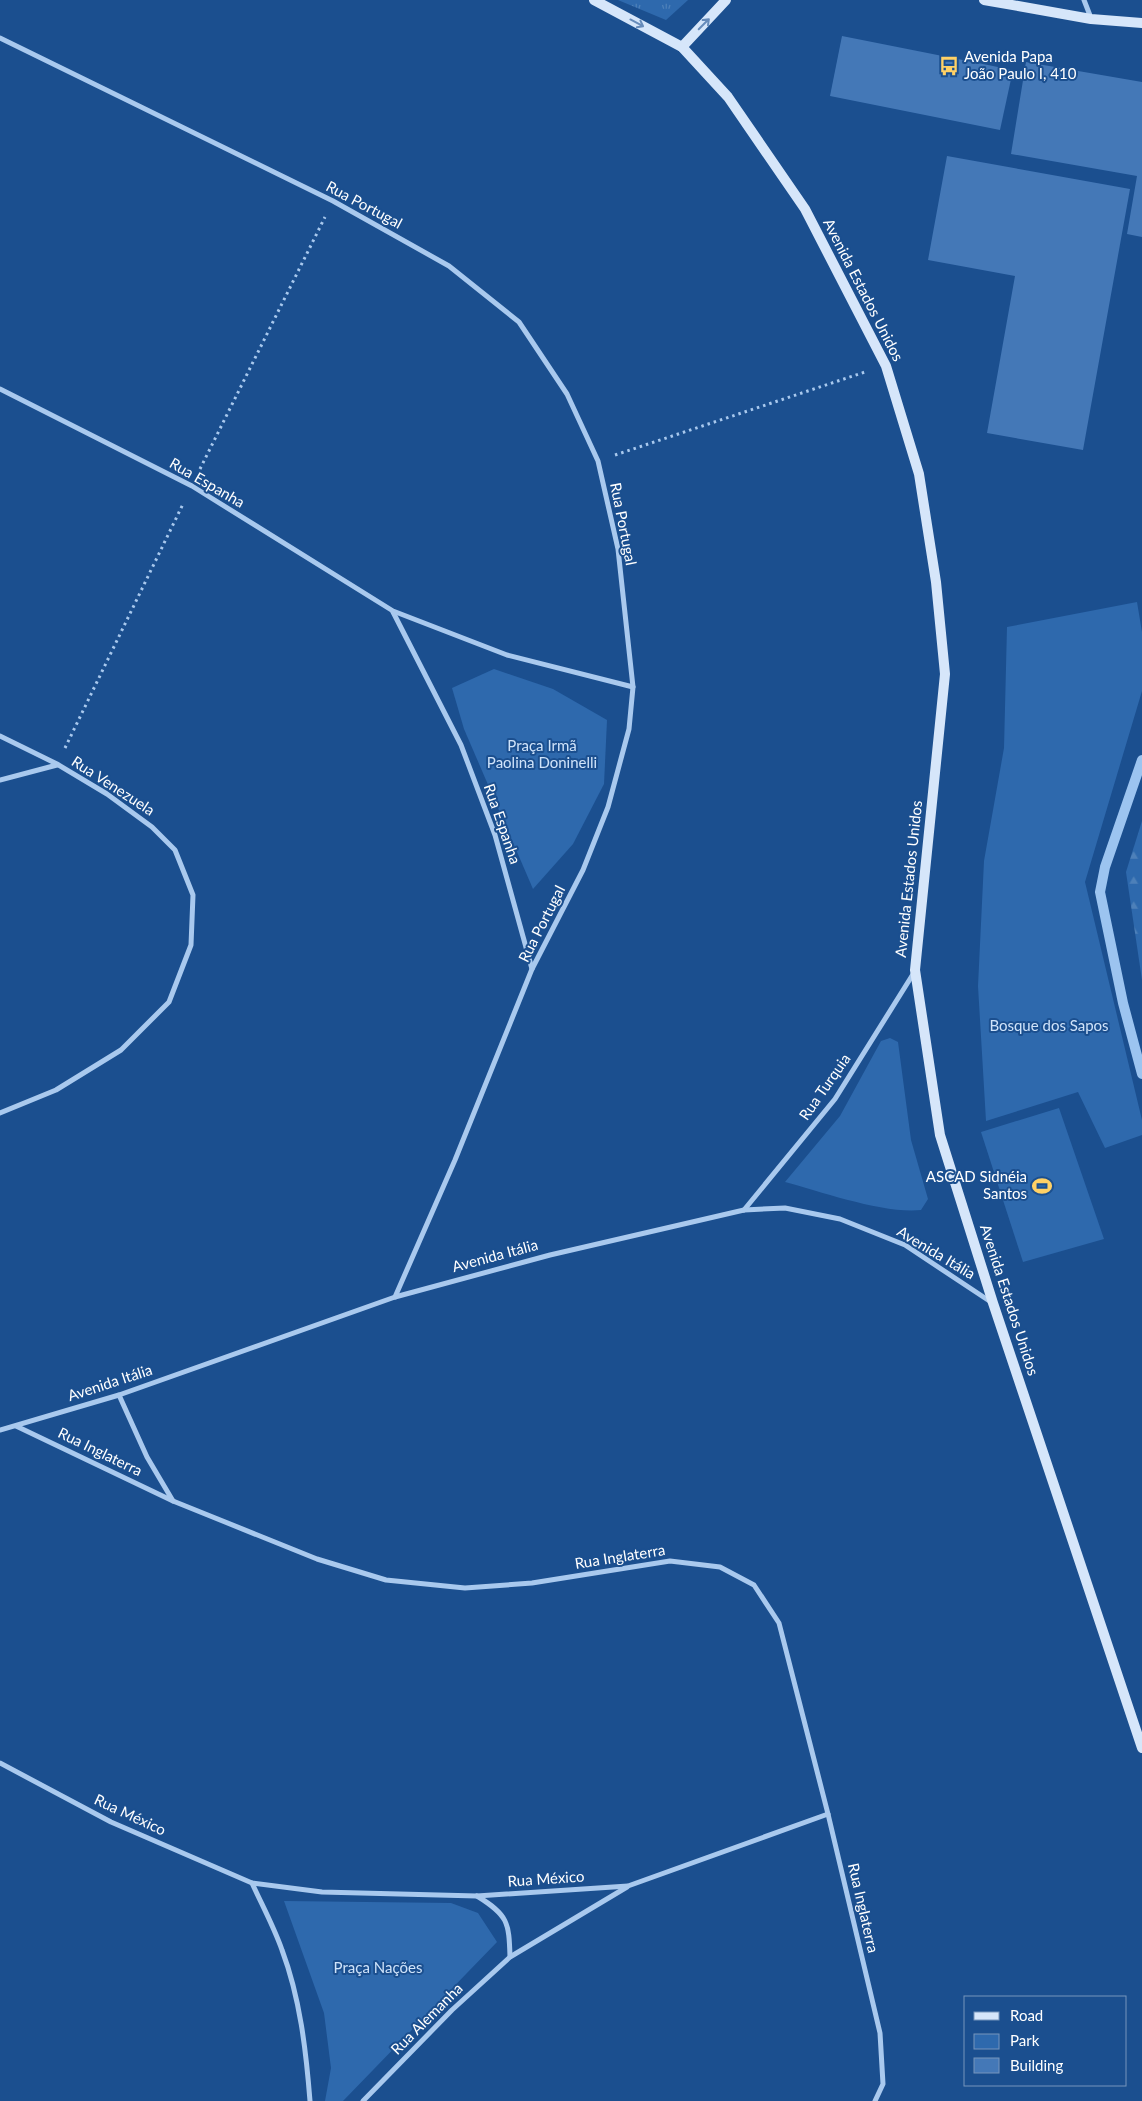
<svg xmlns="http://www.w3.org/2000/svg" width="1142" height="2101" viewBox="0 0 1142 2101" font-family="Lato,sans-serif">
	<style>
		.grass { fill: url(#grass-tufts) }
		.forest { fill: url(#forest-firs) }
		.park { fill: #2e69ad }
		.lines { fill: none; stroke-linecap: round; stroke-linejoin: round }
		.stream { stroke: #9cc4f0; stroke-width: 10 }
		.building { fill: #4478b7 }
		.path { stroke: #a9c9ee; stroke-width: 3; stroke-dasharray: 2.5 4; stroke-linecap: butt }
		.street { stroke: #a9c9ee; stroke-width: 5 }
		.secondary { stroke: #d6e6fa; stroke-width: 10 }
		.oneway { stroke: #668bba }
		.labels { text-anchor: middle; stroke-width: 4; stroke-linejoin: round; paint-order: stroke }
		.poi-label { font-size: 15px; fill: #fff; stroke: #1b4f8f; text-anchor: start }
		.street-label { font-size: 15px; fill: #fff; stroke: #1b4f8f }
		.park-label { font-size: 15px; fill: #cfe3fa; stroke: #1b4f8f }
	</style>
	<defs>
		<pattern id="grass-tufts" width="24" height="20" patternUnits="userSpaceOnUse" patternTransform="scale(1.25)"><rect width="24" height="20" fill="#2e69ad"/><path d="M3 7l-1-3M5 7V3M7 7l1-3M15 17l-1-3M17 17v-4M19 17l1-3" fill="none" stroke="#4d80b9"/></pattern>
		<pattern id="forest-firs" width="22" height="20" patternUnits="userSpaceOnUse" patternTransform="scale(1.25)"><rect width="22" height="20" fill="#2e69ad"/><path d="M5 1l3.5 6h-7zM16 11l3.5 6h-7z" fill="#4d80b9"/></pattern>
	</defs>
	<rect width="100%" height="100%" fill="#1b4f8f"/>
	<path class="grass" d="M618 0H688L666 20Z"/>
	<path class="forest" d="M1142 821V980L1126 872Z"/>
	<g class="park">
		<path d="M1137 602 1142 632V691L1085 882 1142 1120V1135L1105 1148 1078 1092 986 1121 978 986 984 861 1004 748 1007 627Z"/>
		<path d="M494 669 553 689 607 720 604 784 573 844 533 889 464 729 452 688Z"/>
		<path d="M890 1038 898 1042 911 1140 928 1199 921 1210C884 1214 822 1192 785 1182L840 1116 881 1041Z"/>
		<path d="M1059 1108 1104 1239 1023 1262 981 1132Z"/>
		<path d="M284 1901 451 1903 478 1913 497 1942 343 2101H325L331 2068 324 2013Z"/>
	</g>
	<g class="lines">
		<path class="stream" d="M1142 760 1105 867 1100 892 1123 1003 1142 1074"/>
	</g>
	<g class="building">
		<path d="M842 36 1013 70 1000 130 830 96Z"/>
		<path d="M1026 62 1142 82V237L1127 234 1137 176 1011 154Z"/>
		<path d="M947 156 1130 189 1083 450 987 433 1015 276 928 260Z"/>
	</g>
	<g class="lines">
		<g class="path">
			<path d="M615 455 865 372"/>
			<path d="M200 469 325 217"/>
			<path d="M65 748 183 504"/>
		</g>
		<g class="street">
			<path d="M1084 0 1091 18"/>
			<path d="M0 38 333 201 449 266 519 322 567 394 598 461 618 549 633 687 629 729 608 807 583 870 532 969 455 1160 395 1297"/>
			<path d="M0 389 192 486 393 611 507 655 633 687"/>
			<path d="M393 612 461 745 495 835 532 969"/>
			<path d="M0 736 57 764 107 794 152 827 175 850 193 895 191 945 169 1002 121 1050 56 1090 0 1113"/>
			<path d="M0 780 57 765"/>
			<path d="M744 1210 835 1099 915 971"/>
			<path d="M119 1395 147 1457 173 1501 317 1559 386 1580 465 1588 532 1583 670 1561 720 1567 754 1585 779 1623 828 1814 880 2033 883 2084 875 2101"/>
			<path d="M16 1426 173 1501"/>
			<path d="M0 1430 119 1395 395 1297 550 1255 744 1210 785 1208 840 1219 905 1245 991 1302"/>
			<path d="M0 1763 111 1822 252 1883 322 1892 477 1896 628 1886 828 1814"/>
			<path d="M252 1883C262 1905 274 1927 282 1950 300 1998 306 2050 310 2101"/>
			<path d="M477 1896C508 1915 509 1922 510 1957"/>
			<path d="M363 2101 452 2010 510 1957 627 1887"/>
		</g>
		<g class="secondary">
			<path d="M594 0 682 47 728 97 805 209 886 366 919 474 936 582 945 674 915 970 940 1135 993 1303 1142 1748"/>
			<path d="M984 0 1091 19 1142 23"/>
			<path d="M682 47 726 0"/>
		</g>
	</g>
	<defs><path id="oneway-shaft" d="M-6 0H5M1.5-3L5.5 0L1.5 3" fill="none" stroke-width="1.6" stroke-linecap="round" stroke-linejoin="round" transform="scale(1.25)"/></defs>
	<g class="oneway">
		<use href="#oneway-shaft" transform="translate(637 23) rotate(28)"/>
		<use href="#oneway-shaft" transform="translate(704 24) rotate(-45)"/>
	</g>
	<defs>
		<symbol id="bus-bare" viewBox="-9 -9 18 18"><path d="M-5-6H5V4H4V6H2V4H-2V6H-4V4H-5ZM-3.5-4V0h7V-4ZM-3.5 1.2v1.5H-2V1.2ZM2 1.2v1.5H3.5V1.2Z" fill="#ffd166" stroke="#1b4f8f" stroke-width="2.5" paint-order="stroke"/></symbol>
		<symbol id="stadium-bare" viewBox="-9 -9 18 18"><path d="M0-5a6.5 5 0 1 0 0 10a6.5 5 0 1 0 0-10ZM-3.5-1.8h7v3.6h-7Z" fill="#ffd166" stroke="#1b4f8f" stroke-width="2.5" paint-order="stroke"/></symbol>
	</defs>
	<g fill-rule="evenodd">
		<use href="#bus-bare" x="935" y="52" width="28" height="28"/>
		<use href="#stadium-bare" x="1028" y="1172" width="28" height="28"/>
	</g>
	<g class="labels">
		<g class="poi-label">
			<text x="964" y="62">Avenida Papa<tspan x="964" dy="17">João Paulo I, 410</tspan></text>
			<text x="1027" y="1182" text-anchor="end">ASCAD Sidnéia<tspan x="1027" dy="17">Santos</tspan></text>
		</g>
		<g class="street-label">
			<text transform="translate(364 205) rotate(28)" y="5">Rua Portugal</text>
			<text transform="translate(863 290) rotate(63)" y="5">Avenida Estados Unidos</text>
			<text transform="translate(207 483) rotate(30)" y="5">Rua Espanha</text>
			<text transform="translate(623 524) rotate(79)" y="5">Rua Portugal</text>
			<text transform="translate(113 786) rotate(33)" y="5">Rua Venezuela</text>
			<text transform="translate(502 824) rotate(71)" y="5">Rua Espanha</text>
			<text transform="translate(909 879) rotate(-84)" y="5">Avenida Estados Unidos</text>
			<text transform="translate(542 924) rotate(-63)" y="5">Rua Portugal</text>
			<text transform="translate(825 1087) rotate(-55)" y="5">Rua Turquia</text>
			<text transform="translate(936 1253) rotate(31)" y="5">Avenida Itália</text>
			<text transform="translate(495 1256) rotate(-15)" y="5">Avenida Itália</text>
			<text transform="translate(1009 1300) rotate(72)" y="5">Avenida Estados Unidos</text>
			<text transform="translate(110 1383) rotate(-18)" y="5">Avenida Itália</text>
			<text transform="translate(100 1452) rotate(26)" y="5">Rua Inglaterra</text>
			<text transform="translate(620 1557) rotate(-9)" y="5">Rua Inglaterra</text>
			<text transform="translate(130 1815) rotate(25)" y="5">Rua México</text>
			<text transform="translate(546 1879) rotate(-4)" y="5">Rua México</text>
			<text transform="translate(863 1908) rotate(77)" y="5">Rua Inglaterra</text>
			<text transform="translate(427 2019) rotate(-45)" y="5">Rua Alemanha</text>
		</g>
		<g class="park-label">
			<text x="542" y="751">Praça Irmã<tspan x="542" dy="17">Paolina Doninelli</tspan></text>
			<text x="1049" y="1031">Bosque dos Sapos</text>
			<text x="378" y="1973">Praça Nações</text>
		</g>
	</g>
	<rect x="964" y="1996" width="162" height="90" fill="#1b4f8f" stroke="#7695bc"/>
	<rect x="974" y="2012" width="25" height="8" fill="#d6e6fa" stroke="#7695bc"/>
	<text x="1010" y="2021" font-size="15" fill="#ffffff">Road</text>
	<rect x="974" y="2034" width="25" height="15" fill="#2e69ad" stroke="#7695bc"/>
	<text x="1010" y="2046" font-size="15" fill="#ffffff">Park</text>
	<rect x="974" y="2058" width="25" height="15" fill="#4478b7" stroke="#7695bc"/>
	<text x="1010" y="2071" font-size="15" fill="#ffffff">Building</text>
</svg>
